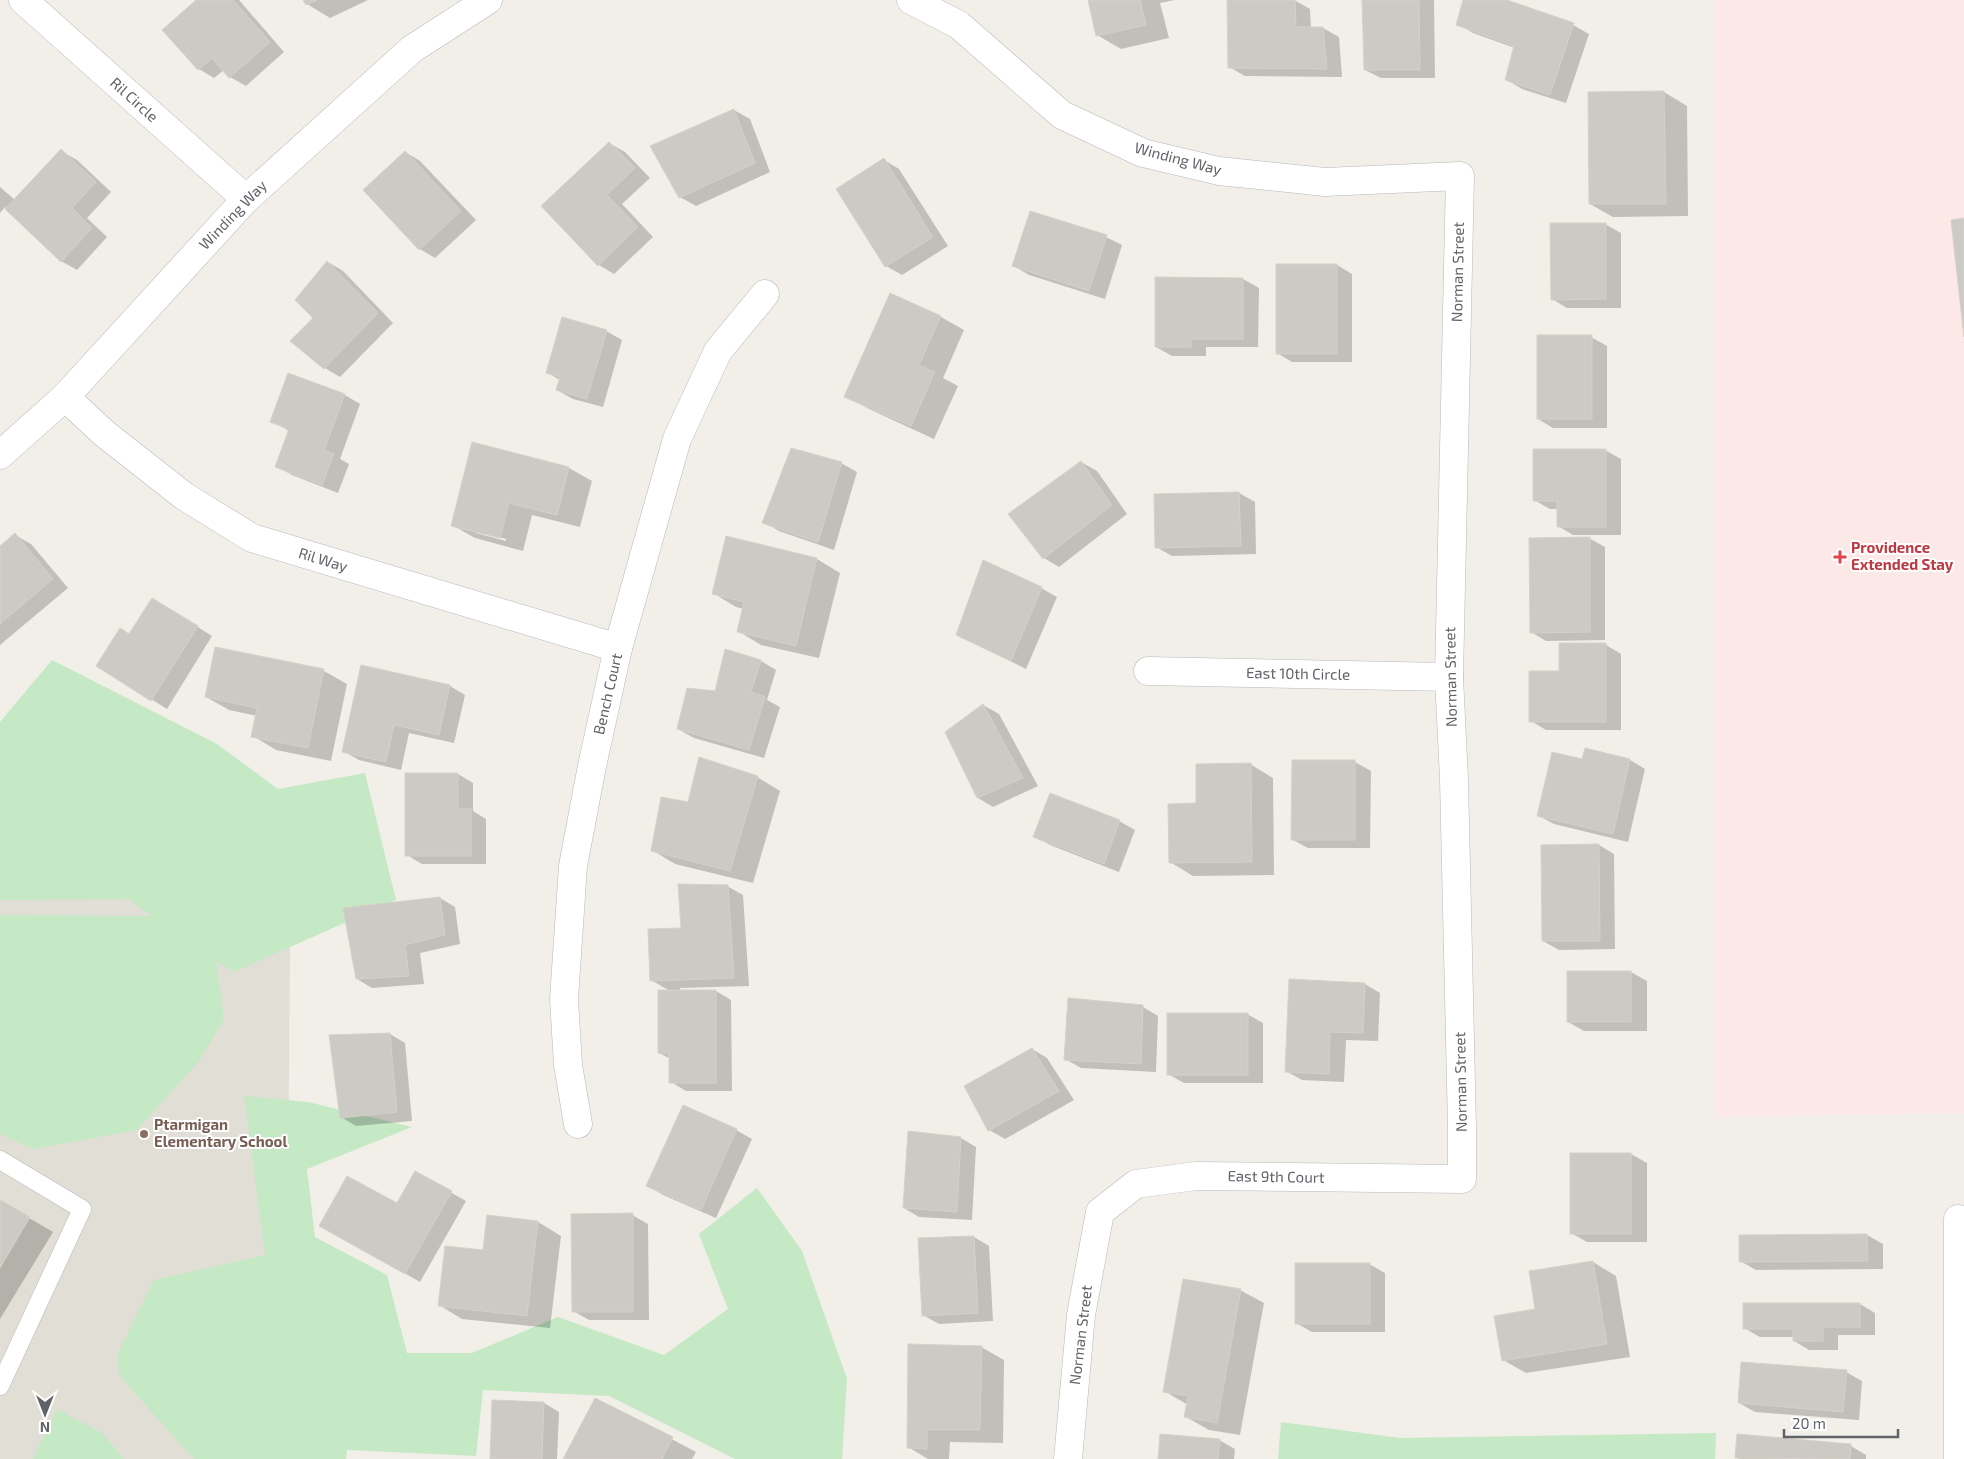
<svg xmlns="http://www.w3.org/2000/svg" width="1964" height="1459" viewBox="0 0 1964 1459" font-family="'Exo 2',sans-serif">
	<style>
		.education { fill: #e1ded6 }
		.medical { fill: #fce8e6 }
		.green { fill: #c5e8c5 }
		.shadow { fill: #0003; fill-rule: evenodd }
		.building { fill: #cccac5; stroke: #d6d1c6 }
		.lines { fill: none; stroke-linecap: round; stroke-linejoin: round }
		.service-casing { stroke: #b5b8bc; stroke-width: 19 }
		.minor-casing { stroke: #b5b8bc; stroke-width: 29 }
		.service { stroke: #fff; stroke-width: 18 }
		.minor { stroke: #fff; stroke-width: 28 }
		.health-dot { fill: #e0444e; stroke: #fff; stroke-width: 2 }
		.education-dot { fill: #8d6e63; stroke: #fff; stroke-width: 2 }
		.labels { text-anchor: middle; stroke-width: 4; stroke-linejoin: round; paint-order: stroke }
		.street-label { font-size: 15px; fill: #5f6368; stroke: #fff }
		.health-label { font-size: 15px; font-weight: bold; fill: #be3a42; stroke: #fff; text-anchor: start }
		.education-label { font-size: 15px; font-weight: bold; fill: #785e54; stroke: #fff; text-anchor: start }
	</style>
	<rect width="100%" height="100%" fill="#f1efe8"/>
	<path class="education" d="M0 807 291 809 286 1459H0Z"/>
	<path class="medical" d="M1715 0H1964V1113L1716 1117Z"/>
	<g class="green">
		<path d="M52 660 217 744 278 789 365 773 396 900 234 972 216 961 224 1019 199 1061 137 1130 33 1149 0 1134V915L152 916 128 899 0 900V722Z"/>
		<path d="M244 1096 308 1102 412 1127 307 1169 315 1237 387 1275 407 1353H472L558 1317 664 1355 728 1309 699 1234 757 1188 802 1251 847 1379 842 1459H735L609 1396 483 1390 476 1456 347 1450 346 1459H194L119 1375 118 1353 154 1280 265 1255Z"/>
		<path d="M57 1409 102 1433 124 1459H33Z"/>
		<path d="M1281 1422 1400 1438 1716 1433 1715 1459H1278Z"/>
	</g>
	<g class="shadow">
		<path d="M198 0H239L284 52 246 86 230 77 224 70 214 78 199 69Z"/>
		<path d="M305 0H368L330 18 307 4Z"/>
		<path d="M1089 0H1175L1160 3 1169 38 1121 49 1097 35Z"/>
		<path d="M1294 0 1310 9 1311 28H1323L1339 37 1342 77 1245 76 1229 67Z"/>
		<path d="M1364 0H1434L1435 78H1381L1365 70Z"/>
		<path d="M1464 0H1503L1573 25 1589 34 1566 103 1522 89 1507 80 1515 48 1473 33 1458 24Z"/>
		<path d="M1664 92 1687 106 1688 216 1613 217 1590 204V93Z"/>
		<path d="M734 110 750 119 770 172 696 206 680 197Z"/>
		<path d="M609 143 625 152 650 178 622 204 653 237 614 274 599 265Z"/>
		<path d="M61 151 77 160 111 192 87 218 107 237 77 270 61 261 5 207 0 213V187L15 200Z"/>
		<path d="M405 152 420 161 476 220 435 258 420 249Z"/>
		<path d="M884 160 899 169 948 246 902 275 886 266Z"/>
		<path d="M1605 224 1621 233V308H1567L1552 299Z"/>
		<path d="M1106 237 1122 245 1105 299 1029 275 1014 266Z"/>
		<path d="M328 262 343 271 393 323 340 377 325 368 314 318Z"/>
		<path d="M1337 265 1352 274V362H1292L1277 353Z"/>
		<path d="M1157 278 1243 279 1259 288 1258 347H1206V356H1172L1156 347Z"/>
		<path d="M891 295 941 317 964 330 943 378 958 386 934 439 869 409 846 396Z"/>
		<path d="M606 331 622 340 603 407 573 399 557 390 560 380 548 373Z"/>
		<path d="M1591 337 1607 346V428H1553L1538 419Z"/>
		<path d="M289 374 345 395 360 404 340 459 349 464 338 493 292 475 276 466 289 431 272 421Z"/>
		<path d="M473 444 569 468 592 481 580 527 532 515 523 551 475 538 452 525ZM476 531 506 539V541L476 533Z"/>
		<path d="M1605 450 1621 459V535H1573L1558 526V509H1550L1534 500Z"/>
		<path d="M1081 462 1097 471 1127 514 1059 567 1044 558Z"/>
		<path d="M841 463 857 472 834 550 779 531 764 522Z"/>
		<path d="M1239 493 1255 502 1256 554 1172 556 1156 547 1155 495Z"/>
		<path d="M15 535 31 544 68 588 0 645V548Z"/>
		<path d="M727 537 817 559 840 573 819 658 761 645 738 631 744 609 736 607 713 593Z"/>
		<path d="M1589 538 1605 547V640L1546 641 1531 632Z"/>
		<path d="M1041 588 1057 597 1026 669 957 635Z"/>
		<path d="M168 608 212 636 167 709 97 666 130 636Z"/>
		<path d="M1606 645 1621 654V730H1546L1531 721 1561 673Z"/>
		<path d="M726 650 761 661 776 670 767 700 780 707 764 758 694 738 678 729 716 692Z"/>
		<path d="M324 671 347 684 331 761 276 750 253 736 257 716 229 710 206 697Z"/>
		<path d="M450 686 465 695 454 743 409 733 401 770 359 760 343 751Z"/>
		<path d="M983 705 999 714 1038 786 993 807 978 798Z"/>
		<path d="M1585 750 1630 760 1645 769 1628 842 1554 824 1539 816 1583 761Z"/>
		<path d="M1293 761 1355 762 1371 771 1370 848H1308L1293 840Z"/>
		<path d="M1250 764 1273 778 1274 875 1193 876 1170 862 1198 804Z"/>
		<path d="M458 774 473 783V811L486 819V864H422L407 855Z"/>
		<path d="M757 777 780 791 753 883 675 864 652 850Z"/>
		<path d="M1119 821 1135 830 1119 872 1050 845 1034 836Z"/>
		<path d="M1599 845 1614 854 1615 949 1559 950 1543 941Z"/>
		<path d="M727 886 743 895 749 986 680 988V991H716L731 1000 732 1091H686L671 1082V1059L659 1053 670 991 651 980Z"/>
		<path d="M440 898 455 907 460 944 420 953 424 984 372 988 357 979Z"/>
		<path d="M1568 972H1631L1647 981V1031H1584L1568 1022Z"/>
		<path d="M1365 984 1380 993 1378 1041 1346 1040 1344 1082 1302 1080 1286 1071Z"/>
		<path d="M1143 1007 1158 1016 1156 1072 1081 1068 1065 1059Z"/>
		<path d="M1247 1014 1263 1023V1083H1184L1168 1074Z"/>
		<path d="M390 1034 405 1043 412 1121 356 1126 341 1117Z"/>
		<path d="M1032 1049 1047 1058 1074 1100 1005 1139 989 1130Z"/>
		<path d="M736 1130 752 1139 716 1218 663 1195 648 1186Z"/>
		<path d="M961 1138 976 1147 972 1220 919 1217 904 1208Z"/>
		<path d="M1571 1154H1631L1647 1163V1242H1587L1571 1233Z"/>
		<path d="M416 1173 466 1201 420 1282 321 1226 397 1205Z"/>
		<path d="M0 1201 53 1232 0 1319Z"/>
		<path d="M632 1215 648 1224 649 1320H589L573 1311Z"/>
		<path d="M538 1222 561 1236 550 1328 462 1319 439 1305 484 1252Z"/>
		<path d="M1867 1235 1883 1244V1269L1756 1270 1740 1261V1236Z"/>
		<path d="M974 1237 989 1246 993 1321 939 1324 923 1315Z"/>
		<path d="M1593 1262 1616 1276 1630 1357 1526 1373 1503 1360 1537 1310Z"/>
		<path d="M1369 1264 1385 1273V1332H1312L1296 1323Z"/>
		<path d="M1240 1290 1264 1303 1240 1435 1209 1430 1186 1417 1188 1405 1164 1391Z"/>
		<path d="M1860 1304 1875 1313V1335H1838V1350H1809L1794 1341V1337H1760L1744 1328Z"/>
		<path d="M981 1347 1004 1360 1003 1443 950 1442 949 1459H928L908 1447Z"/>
		<path d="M1846 1372 1862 1381 1859 1420 1755 1412 1739 1403Z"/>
		<path d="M596 1399 696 1452 692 1459H564Z"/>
		<path d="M544 1403 559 1412 557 1459H491Z"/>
		<path d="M1219 1440 1235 1449 1234 1459H1159Z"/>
		<path d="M1851 1446 1866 1455V1459H1739L1736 1457Z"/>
	</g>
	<g class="building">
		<path d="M196 0H233L270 42 229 78 212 58 198 70 162 30Z"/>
		<path d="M303 0H317L306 5Z"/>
		<path d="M1088 0H1140L1146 25 1096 36Z"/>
		<path d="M1227 0H1295L1296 27H1323L1327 69 1228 68Z"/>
		<path d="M1362 0H1419L1420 70H1364Z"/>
		<path d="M1463 0H1507L1574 23 1550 95 1505 80 1514 46 1456 25Z"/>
		<path d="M1664 91 1666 204H1589L1588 92Z"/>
		<path d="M734 109 755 163 679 198 650 146Z"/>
		<path d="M609 142 635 168 607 195 638 227 598 266 541 206Z"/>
		<path d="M61 149 96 182 72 208 92 228 61 262 5 209Z"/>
		<path d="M405 151 461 211 419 250 363 190Z"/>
		<path d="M884 158 933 237 885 267 836 189Z"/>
		<path d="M1030 211 1107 235 1089 291 1012 266Z"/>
		<path d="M1964 218V337L1951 220Z"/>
		<path d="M1550 223H1606V299L1551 300Z"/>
		<path d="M327 261 378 313 324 369 290 341 313 318 295 300Z"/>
		<rect x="1276" y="264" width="61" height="90"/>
		<path d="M1155 277 1243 278V339H1191V347H1155Z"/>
		<path d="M890 293 941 316 919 365 935 372 911 426 844 397Z"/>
		<path d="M562 317 607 330 587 399 556 390 560 377 546 373Z"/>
		<rect x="1537" y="335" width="55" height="84"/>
		<path d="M288 373 345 394 324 450 334 454 322 485 275 467 289 429 270 422Z"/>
		<path d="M472 442 569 467 557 515 509 503 500 538 451 526Z"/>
		<path d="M791 448 842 462 818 542 762 523Z"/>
		<path d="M1533 449H1606V527H1557V501H1533Z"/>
		<path d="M1081 461 1112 505 1043 559 1008 514Z"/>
		<path d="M1239 492 1241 546 1155 548 1154 494Z"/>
		<path d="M15 533 53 579 0 624V546Z"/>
		<path d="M726 536 817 558 796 646 737 632 744 602 712 594Z"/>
		<path d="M1590 537V632L1530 633 1529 538Z"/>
		<path d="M983 560 1042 587 1011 661 956 635Z"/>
		<path d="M152 598 198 626 151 701 96 666 120 628 129 634Z"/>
		<path d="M1559 643H1606V722H1529V671H1559Z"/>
		<path d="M215 647 324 669 308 748 251 737 257 708 205 697Z"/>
		<path d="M725 649 761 660 751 692 765 697 749 750 677 729 687 688 715 691Z"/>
		<path d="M361 665 450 685 439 735 394 725 386 762 342 752Z"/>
		<path d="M983 704 1023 778 977 798 945 732Z"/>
		<path d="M1585 748 1630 759 1613 834 1537 816 1552 752 1582 759Z"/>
		<path d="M699 757 758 776 730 871 651 851 661 797 688 802Z"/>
		<path d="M1292 760H1355V840H1291Z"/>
		<path d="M1251 763 1252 862 1169 863 1168 804 1196 803V764Z"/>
		<path d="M405 773H458V809H471V856H405Z"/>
		<path d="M1050 793 1120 820 1104 864 1033 837Z"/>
		<path d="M1599 844 1600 941H1542L1541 845Z"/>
		<path d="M678 884 728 885 734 978 650 981 648 929 681 928Z"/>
		<path d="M440 897 445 935 405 945 409 976 356 979 343 908Z"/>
		<rect x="1567" y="971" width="64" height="51"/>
		<path d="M1289 979 1365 983 1363 1033 1330 1032 1329 1074 1285 1072Z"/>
		<path d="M658 990H716V1083H669V1053H658Z"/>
		<path d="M1068 998 1143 1005 1141 1064 1064 1060Z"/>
		<rect x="1167" y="1013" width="81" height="62"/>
		<path d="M390 1033 397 1112 340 1118 329 1035Z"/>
		<path d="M1032 1048 1059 1091 988 1131 964 1086Z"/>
		<path d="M683 1105 737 1129 701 1210 646 1186Z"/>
		<path d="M908 1131 961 1137 957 1212 903 1208Z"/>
		<rect x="1570" y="1153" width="61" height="81"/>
		<path d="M415 1171 452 1191 405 1274 319 1226 347 1176 397 1203Z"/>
		<path d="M0 1200 30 1217 0 1268Z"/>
		<path d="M633 1213V1312H572L571 1214Z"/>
		<path d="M487 1215 538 1221 527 1316 438 1306 445 1246 483 1250Z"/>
		<path d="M1867 1234 1868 1261 1739 1262V1235Z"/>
		<path d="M974 1236 978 1313 922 1316 918 1238Z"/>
		<path d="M1593 1261 1607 1344 1502 1361 1494 1316 1535 1309 1529 1271Z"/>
		<rect x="1295" y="1263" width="75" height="61"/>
		<path d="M1183 1279 1241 1289 1217 1423 1184 1417 1188 1396 1163 1392Z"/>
		<path d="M1743 1303H1860V1327H1823V1341H1793V1329H1743Z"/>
		<path d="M908 1344 982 1346 980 1430H927V1449L907 1448Z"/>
		<path d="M1741 1362 1847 1370 1843 1412 1738 1403Z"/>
		<path d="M595 1398 673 1437 662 1459H563Z"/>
		<path d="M492 1400 544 1402 542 1459H490Z"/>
		<path d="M1160 1434 1220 1439 1218 1459H1158Z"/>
		<path d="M1737 1434 1851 1444 1850 1459 1735 1458Z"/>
	</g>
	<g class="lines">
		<defs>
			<path id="service" d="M0 1160 82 1209 0 1386"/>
			<g id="minor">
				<path d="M23 0 246 199"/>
				<path d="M911 0 959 25 1062 115 1143 153 1219 171 1325 182 1460 176 1449 677 1454 779 1462 1127V1179L1196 1176 1136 1184 1100 1212 1081 1315 1068 1459"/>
				<path d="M65 397 105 434 184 496 252 538 618 648"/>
				<path d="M0 455 65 397 246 199 412 49 488 0"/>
				<path d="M1148 671 1449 677"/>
				<path d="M578 1124 568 1065 564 999 573 866 592 766 618 648 677 439 718 351 765 294"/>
				<path d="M1958 1219V1459"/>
			</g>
		</defs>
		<use href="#service" class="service-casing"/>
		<use href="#minor" class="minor-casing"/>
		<use href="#service" class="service"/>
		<use href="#minor" class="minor"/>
	</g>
	<path class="health-dot" d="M1837.5 549.5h5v5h5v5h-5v5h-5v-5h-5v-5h5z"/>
	<circle class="education-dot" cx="144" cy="1134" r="5"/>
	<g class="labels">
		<g class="street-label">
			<text transform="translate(134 100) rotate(42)" y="5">Ril Circle</text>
			<text transform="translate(1178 159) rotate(15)" y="5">Winding Way</text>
			<text transform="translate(233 215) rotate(-46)" y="5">Winding Way</text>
			<text transform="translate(1458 272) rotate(-89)" y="5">Norman Street</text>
			<text transform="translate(323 560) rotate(17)" y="5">Ril Way</text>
			<text transform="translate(1298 674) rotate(1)" y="5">East 10th Circle</text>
			<text transform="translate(1451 677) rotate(-91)" y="5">Norman Street</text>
			<text transform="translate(608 694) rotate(-77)" y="5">Bench Court</text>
			<text transform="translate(1461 1082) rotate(-91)" y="5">Norman Street</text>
			<text transform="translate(1276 1177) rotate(1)" y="5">East 9th Court</text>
			<text transform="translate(1081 1335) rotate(-83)" y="5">Norman Street</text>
		</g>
		<g class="health-label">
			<text x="1851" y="553">Providence<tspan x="1851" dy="17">Extended Stay</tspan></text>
		</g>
		<g class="education-label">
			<text x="154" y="1130">Ptarmigan<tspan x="154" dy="17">Elementary School</tspan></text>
		</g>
	</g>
	<g transform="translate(45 1414) rotate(180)" stroke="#ffffff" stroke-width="4" paint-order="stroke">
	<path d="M0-4L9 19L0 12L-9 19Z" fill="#5f6368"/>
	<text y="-8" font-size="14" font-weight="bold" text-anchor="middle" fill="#5f6368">N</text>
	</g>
	<path d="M1784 1429v8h114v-8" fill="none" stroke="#5f6368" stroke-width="2.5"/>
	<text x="1792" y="1429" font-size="15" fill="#5f6368" stroke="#ffffff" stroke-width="4" paint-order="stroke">20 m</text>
</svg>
